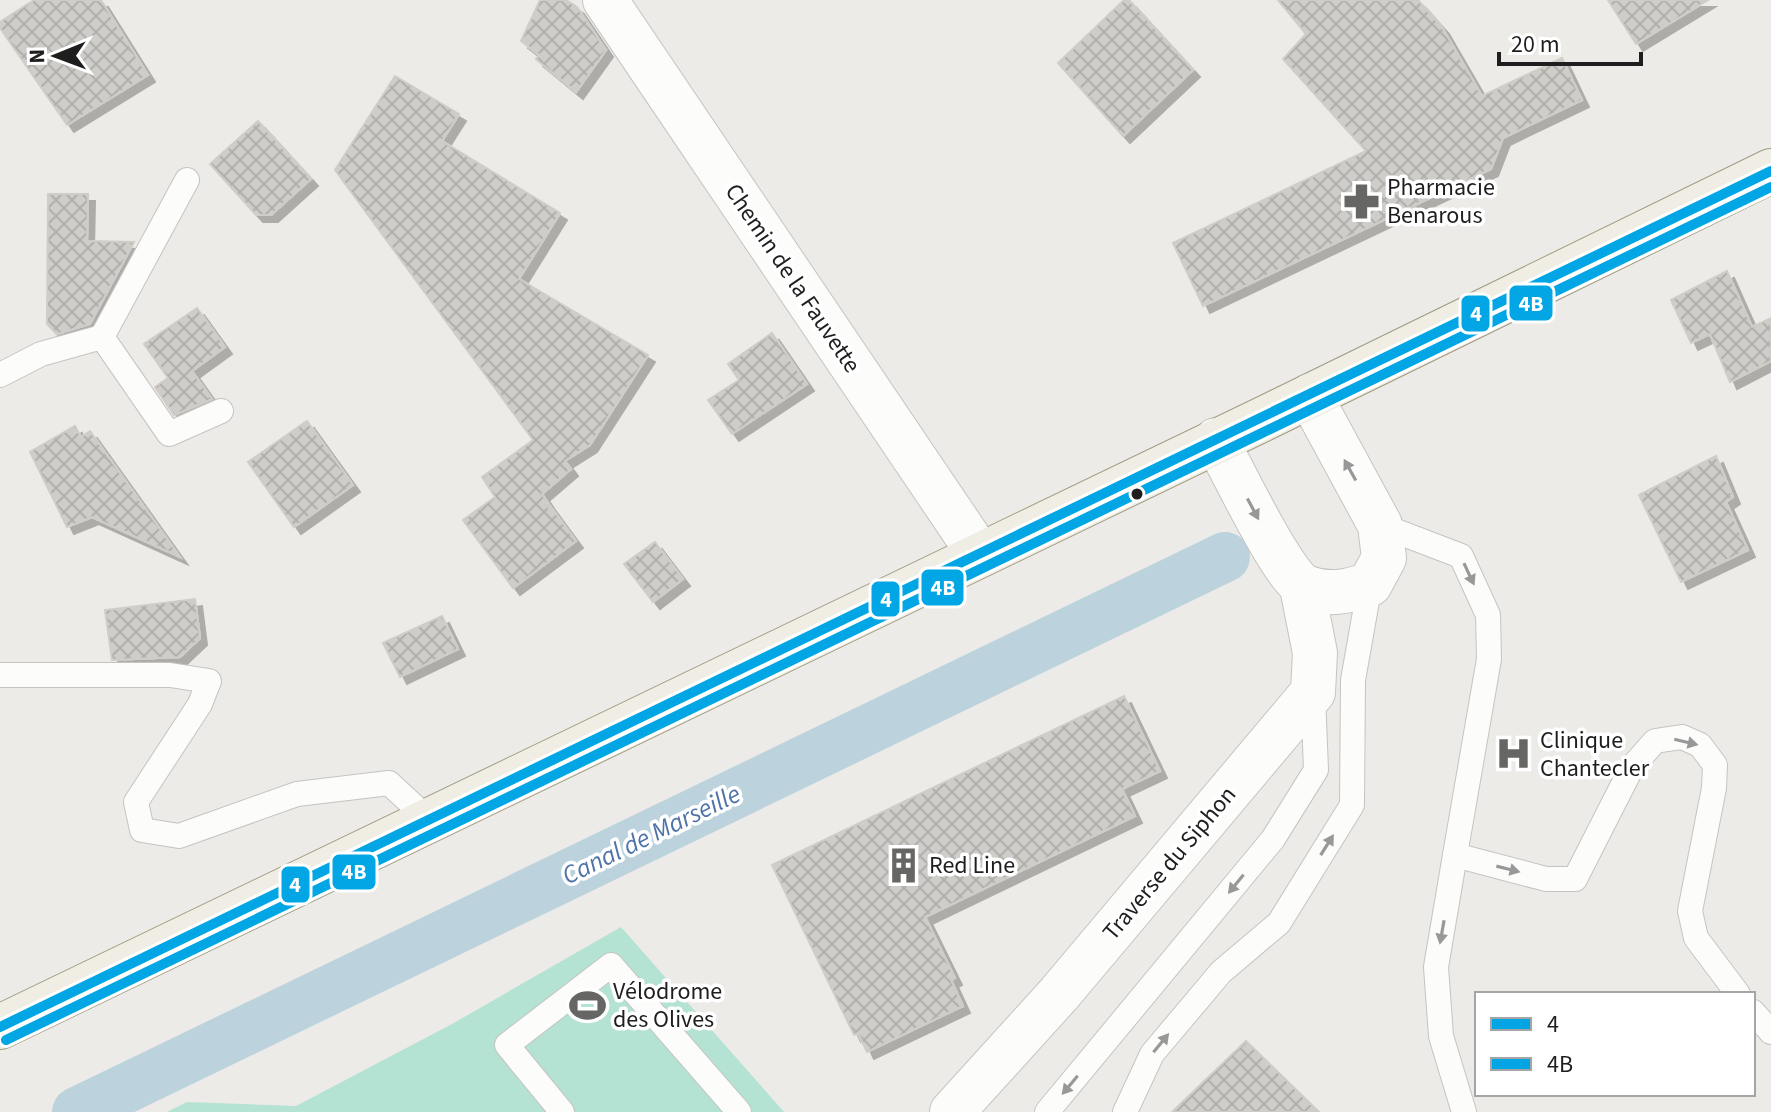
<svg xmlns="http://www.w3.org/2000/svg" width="1771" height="1112" viewBox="0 0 1771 1112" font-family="'Source Sans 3',sans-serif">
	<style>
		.pitch { fill: #b4e2d3 }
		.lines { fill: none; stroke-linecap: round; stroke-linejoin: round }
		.canal { stroke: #bcd3de; stroke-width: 50 }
		.building { fill: url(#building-cross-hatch); stroke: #d0cdc8; stroke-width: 2; filter: url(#shadow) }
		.service-casing { stroke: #c5c4c3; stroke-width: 26 }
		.minor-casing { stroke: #c5c4c3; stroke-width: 46 }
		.primary-casing { stroke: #a29b85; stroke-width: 46 }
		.service { stroke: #fcfcfb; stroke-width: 24 }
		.minor { stroke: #fcfcfb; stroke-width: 44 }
		.primary { stroke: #f0ede4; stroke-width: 44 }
		.bus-1-casing { stroke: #fff; stroke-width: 16 }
		.bus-2-casing { stroke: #fff; stroke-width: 16 }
		.bus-1 { stroke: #02a6e4; stroke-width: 10 }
		.bus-2 { stroke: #02a6e4; stroke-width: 10 }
		.oneway { fill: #989898 }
		.bus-dot { fill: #1e1e1e; stroke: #fff; stroke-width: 3 }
		.labels { text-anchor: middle; stroke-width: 7; stroke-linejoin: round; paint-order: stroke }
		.poi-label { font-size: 24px; fill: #1e1e1e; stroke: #fff; text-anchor: start }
		.street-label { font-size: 24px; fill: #1e1e1e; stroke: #fff }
		.water-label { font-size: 26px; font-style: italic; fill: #4f73a9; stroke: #fff }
		.line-badge { stroke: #fff; stroke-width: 3 }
		.badge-label { font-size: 22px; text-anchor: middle; font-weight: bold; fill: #fff }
	</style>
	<defs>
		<pattern id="building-cross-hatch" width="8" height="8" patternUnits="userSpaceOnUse" patternTransform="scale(2)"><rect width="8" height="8" fill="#cfcdca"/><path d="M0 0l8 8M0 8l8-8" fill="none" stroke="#b1b0ad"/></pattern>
		<filter id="shadow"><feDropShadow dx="7" dy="7" stdDeviation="0" flood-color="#0004"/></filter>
	</defs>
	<rect width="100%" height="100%" fill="#edebe7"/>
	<path class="pitch" d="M621 927 784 1112H167L187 1102 296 1106 452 1024Z"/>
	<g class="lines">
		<path class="canal" d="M77 1112 1225 557"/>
	</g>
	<g class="building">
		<path d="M34 0H101L148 75 67 125 0 28V22Z"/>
		<path d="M540 0H566L577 7 606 50 576 92 536 59 539 55 521 41Z"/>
		<path d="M1124 0H1129L1193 70 1123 136 1058 63Z"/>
		<path d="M1278 0H1418L1442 27 1482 96 1562 58 1582 100 1503 138 1491 169 1203 306 1173 243 1366 151 1283 59 1306 34Z"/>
		<path d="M1608 0H1708L1636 44Z"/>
		<path d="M395 76 459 114 442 141 560 213 519 279 648 355 590 445 565 461 571 469 542 494 550 506 548 509 551 507 576 541 513 588 463 520 495 497 482 477 533 440 335 170Z"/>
		<path d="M258 121 311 179 271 215H256L210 164Z"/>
		<path d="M48 194H88L87 241 134 242 90 324 57 334 47 324Z"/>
		<path d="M1727 271 1752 327 1771 318V361L1730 382 1710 334 1691 343 1671 300Z"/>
		<path d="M197 308 225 347 192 371 212 399 174 415 155 387 168 378 144 344Z"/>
		<path d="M772 333 807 384 732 434 708 400 739 380 728 364Z"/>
		<path d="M307 421 353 485 294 527 248 462Z"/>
		<path d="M75 426 81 437 90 431 180 557 92 517 67 527 30 452Z"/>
		<path d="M1716 456 1733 497 1726 502 1748 550 1681 582 1639 495Z"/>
		<path d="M655 542 683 579 653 602 624 564Z"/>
		<path d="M195 599 200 638 180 657 112 660 105 610Z"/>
		<path d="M442 616 458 649 400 677 383 643Z"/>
		<path d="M1124 696 1160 771 1122 789 1135 816 925 917 955 978 951 980 963 1006 867 1052 858 1033 854 1035 772 865Z"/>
		<path d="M1246 1041 1319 1112H1172Z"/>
	</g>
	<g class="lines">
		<defs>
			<g id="service">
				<path d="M102 337 187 180"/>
				<path d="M0 375 41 354 102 337 169 434 221 411"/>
				<path d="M1380 525 1461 556 1488 615 1489 659 1455 855 1546 879H1575L1632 767 1655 741 1682 737 1700 745 1715 765 1714 788 1690 911 1696 938 1738 994"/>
				<path d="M0 675H170L209 681 200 704 136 802 142 830 179 836 297 794 389 783 430 821"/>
				<path d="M1455 855 1436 967 1441 1036 1464 1112"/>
				<path d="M1753 1012 1771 1032"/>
				<path d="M562 1112 507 1045 611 965 739 1112"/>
				<path d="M1047 1112 1273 839 1316 770 1313 695"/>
				<path d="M1125 1112 1152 1054 1221 972 1279 923 1352 805 1353 680 1370 584"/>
			</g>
			<g id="minor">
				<path d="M605 0 980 555"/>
				<path d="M1216 440C1230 465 1284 579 1305 587 1328 596 1348 592 1370 584L1384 558 1380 525 1310 396"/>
				<path d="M952 1112 1059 994 1313 692 1315 653 1302 587"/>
			</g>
			<path id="primary" d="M0 1027 1259 421 1771 171"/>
		</defs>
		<use href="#service" class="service-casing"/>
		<use href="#minor" class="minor-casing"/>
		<use href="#primary" class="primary-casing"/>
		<use href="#service" class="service"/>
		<use href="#minor" class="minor"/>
		<use href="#primary" class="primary"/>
		<defs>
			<path id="bus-1" d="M0 1027 1771 171"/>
			<path id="bus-2" d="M6 1040 1771 187"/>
		</defs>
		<use href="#bus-1" class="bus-1-casing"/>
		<use href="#bus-2" class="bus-2-casing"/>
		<use href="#bus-1" class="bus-1"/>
		<use href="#bus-2" class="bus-2"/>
	</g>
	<defs><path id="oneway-solid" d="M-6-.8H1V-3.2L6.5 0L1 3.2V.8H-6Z" transform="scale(2)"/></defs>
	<g class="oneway">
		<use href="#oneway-solid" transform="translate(1350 470) rotate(-119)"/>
		<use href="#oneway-solid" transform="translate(1253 509) rotate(62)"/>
		<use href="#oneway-solid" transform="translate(1469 574) rotate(65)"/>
		<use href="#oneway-solid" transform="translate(1686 742) rotate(13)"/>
		<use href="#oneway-solid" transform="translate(1327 845) rotate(-58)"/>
		<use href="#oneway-solid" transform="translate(1508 869) rotate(14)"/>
		<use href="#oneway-solid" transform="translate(1236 884) rotate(129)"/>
		<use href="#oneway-solid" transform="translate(1442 932) rotate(100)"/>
		<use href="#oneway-solid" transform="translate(1161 1043) rotate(-51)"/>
		<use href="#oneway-solid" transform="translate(1070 1085) rotate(130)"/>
	</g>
	<defs>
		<symbol id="pharmacy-bare" viewBox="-9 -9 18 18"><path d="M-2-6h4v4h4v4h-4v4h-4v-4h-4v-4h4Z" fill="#666664" stroke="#fff" stroke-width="2.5" paint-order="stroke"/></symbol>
		<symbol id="hospital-bare" viewBox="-9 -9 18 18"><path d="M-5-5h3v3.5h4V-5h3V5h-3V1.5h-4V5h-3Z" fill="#666664" stroke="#fff" stroke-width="2.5" paint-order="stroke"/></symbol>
		<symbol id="building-bare" viewBox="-9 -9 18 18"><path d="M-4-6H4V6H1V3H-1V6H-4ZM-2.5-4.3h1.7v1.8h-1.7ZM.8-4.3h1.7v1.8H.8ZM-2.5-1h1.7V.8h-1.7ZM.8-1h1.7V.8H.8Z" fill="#666664" stroke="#fff" stroke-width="2.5" paint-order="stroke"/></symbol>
		<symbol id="stadium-bare" viewBox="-9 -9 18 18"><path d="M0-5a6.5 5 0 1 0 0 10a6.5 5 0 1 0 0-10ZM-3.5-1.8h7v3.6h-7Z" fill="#666664" stroke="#fff" stroke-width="2.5" paint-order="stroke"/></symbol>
	</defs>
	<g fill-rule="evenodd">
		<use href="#pharmacy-bare" x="1336" y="176" width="51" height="51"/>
		<use href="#hospital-bare" x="1488" y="728" width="51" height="51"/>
		<use href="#building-bare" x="878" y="840" width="51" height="51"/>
		<use href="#stadium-bare" x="562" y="980" width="51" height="51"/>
	</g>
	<circle class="bus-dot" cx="1137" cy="494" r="7"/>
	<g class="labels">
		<g class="poi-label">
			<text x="1387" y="195">Pharmacie<tspan x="1387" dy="28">Benarous</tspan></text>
			<text x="1540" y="748">Clinique<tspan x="1540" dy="28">Chantecler</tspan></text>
			<text x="929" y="873">Red Line</text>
			<text x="613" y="999">Vélodrome<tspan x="613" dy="28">des Olives</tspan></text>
		</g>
		<g class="street-label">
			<text transform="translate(793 278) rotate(56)" y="8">Chemin de la Fauvette</text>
			<text transform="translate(1169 863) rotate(-50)" y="8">Traverse du Siphon</text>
		</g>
		<g class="water-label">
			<text transform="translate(651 834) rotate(-26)" y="9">Canal de Marseille</text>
		</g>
	</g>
	<g class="line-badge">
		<rect x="1508" y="284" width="46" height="38" rx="8" fill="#02a6e4"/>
		<rect x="1460" y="294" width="31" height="39" rx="8" fill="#02a6e4"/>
		<rect x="920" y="568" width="45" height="39" rx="8" fill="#02a6e4"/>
		<rect x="870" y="580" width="31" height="38" rx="8" fill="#02a6e4"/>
		<rect x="331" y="853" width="46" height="38" rx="8" fill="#02a6e4"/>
		<rect x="280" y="865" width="31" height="39" rx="8" fill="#02a6e4"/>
	</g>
	<g class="badge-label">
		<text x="1531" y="311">4B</text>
		<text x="1476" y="321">4</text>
		<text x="943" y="595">4B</text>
		<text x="886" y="607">4</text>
		<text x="354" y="879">4B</text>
		<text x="295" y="892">4</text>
	</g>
	<rect x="1475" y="992" width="280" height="104" fill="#ffffff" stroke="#a5a5a5" stroke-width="2"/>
	<rect x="1491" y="1018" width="40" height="12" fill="#02a6e4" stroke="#a5a5a5" stroke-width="2"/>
	<text x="1547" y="1032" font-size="24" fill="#1e1e1e">4</text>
	<rect x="1491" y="1058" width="40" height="12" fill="#02a6e4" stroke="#a5a5a5" stroke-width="2"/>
	<text x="1547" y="1072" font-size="24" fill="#1e1e1e">4B</text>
	<g transform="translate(56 56) rotate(269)" stroke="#ffffff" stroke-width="6" paint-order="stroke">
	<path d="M0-6L14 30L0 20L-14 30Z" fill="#1e1e1e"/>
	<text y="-12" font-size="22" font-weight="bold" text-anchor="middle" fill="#1e1e1e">N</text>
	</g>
	<path d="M1499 52v12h142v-12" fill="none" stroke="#1e1e1e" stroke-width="4"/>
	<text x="1511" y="52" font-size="24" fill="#1e1e1e" stroke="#ffffff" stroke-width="6" paint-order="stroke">20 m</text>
</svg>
